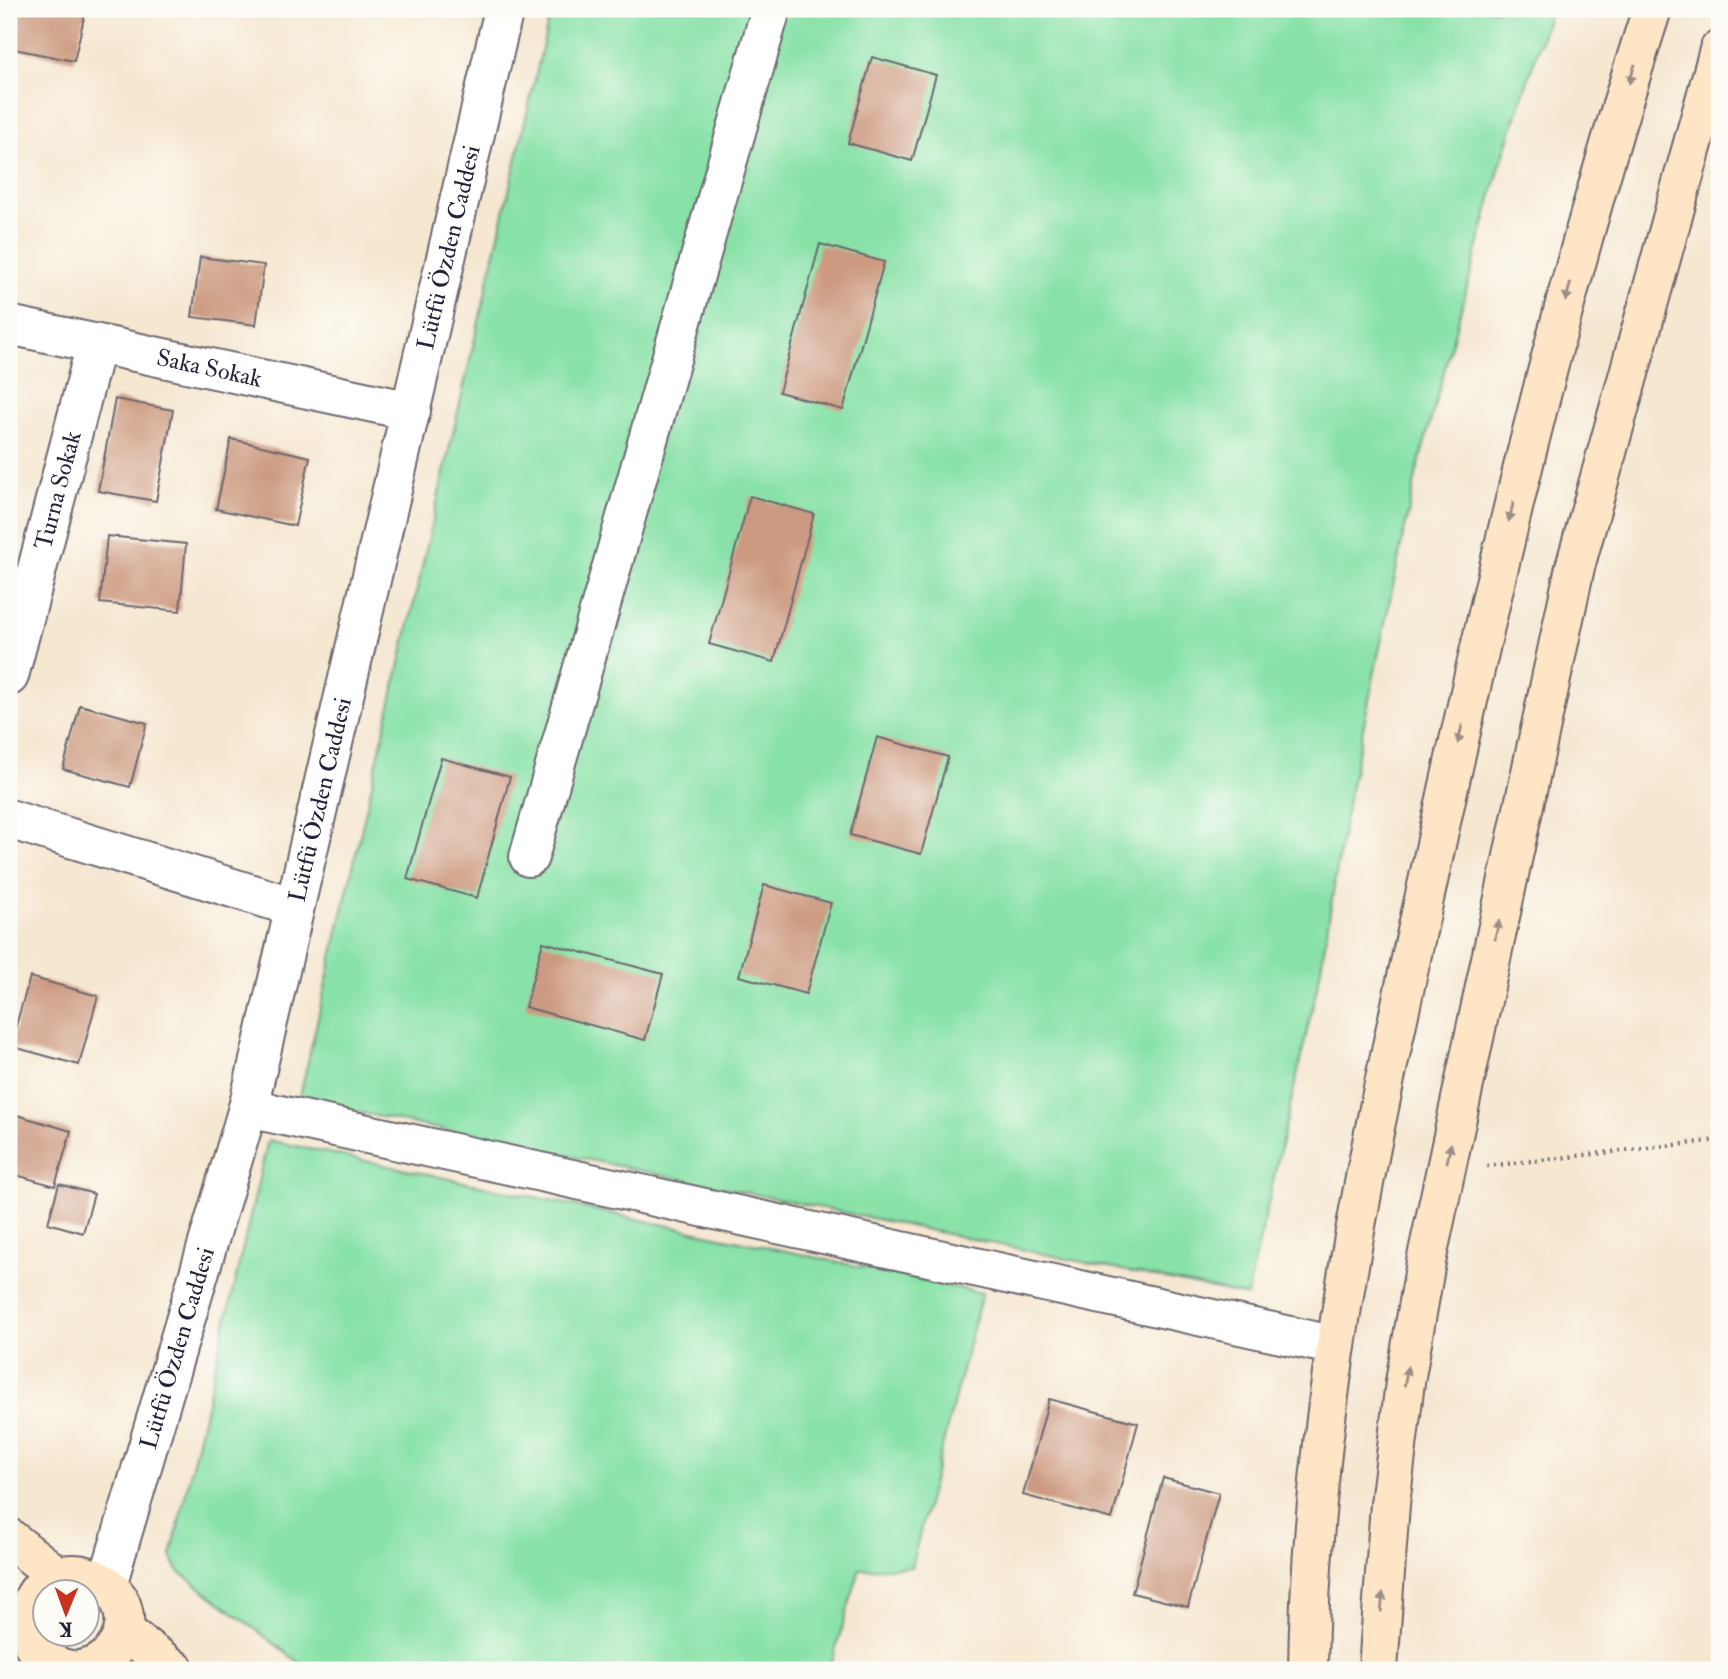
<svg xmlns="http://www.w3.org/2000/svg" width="1728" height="1679" viewBox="0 0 1728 1679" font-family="'IM FELL Double Pica',serif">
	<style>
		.green { fill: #88e2a7; stroke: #558271; stroke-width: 2 }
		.building { fill: #cc9a80 }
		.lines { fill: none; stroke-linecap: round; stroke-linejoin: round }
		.street-casing { stroke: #6c676f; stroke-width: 42 }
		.secondary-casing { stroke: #6c676f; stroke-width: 42 }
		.path { stroke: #6c676f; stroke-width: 4.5; stroke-dasharray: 2 5; stroke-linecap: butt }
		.street { stroke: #fff; stroke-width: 38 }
		.secondary { stroke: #fee5c5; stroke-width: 38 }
		.oneway { fill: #9b8d87 }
		.labels { text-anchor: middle; stroke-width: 6; stroke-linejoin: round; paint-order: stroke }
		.street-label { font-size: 24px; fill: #22223b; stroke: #fdfcf7 }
	</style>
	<rect width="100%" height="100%" fill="#fdfcf7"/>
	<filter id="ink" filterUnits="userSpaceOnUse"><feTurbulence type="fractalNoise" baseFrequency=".0143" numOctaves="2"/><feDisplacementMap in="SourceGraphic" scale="14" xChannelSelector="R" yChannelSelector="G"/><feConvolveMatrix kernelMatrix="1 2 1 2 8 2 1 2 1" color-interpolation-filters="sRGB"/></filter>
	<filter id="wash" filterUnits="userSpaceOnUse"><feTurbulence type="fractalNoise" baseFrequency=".00686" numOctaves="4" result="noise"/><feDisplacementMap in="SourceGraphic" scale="28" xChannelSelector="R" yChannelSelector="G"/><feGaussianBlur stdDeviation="1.57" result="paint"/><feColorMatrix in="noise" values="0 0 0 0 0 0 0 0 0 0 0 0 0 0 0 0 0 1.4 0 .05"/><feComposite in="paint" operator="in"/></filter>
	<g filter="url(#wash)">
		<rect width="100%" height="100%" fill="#f5e7d0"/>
		<g class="green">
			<path d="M551 9H1551L1499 169 1417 471 1347 805 1320 974 1247 1296 299 1100Z"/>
			<path d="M268 1140 982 1293 911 1567 860 1569 829 1670H309L178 1571 171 1556Z"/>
		</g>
		<g id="blocks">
			<g class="building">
				<path d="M17 9H86L74 61 9 48Z"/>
				<path d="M872 57 936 75 912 161 848 143Z"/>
				<path d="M820 244 884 262 843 410 779 392Z"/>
				<path d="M200 257 264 265 256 325 192 317Z"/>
				<path d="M115 399 173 410 156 501 98 491Z"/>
				<path d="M231 439 310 457 295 526 216 509Z"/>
				<path d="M750 496 814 514 774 662 709 644Z"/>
				<path d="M107 536 186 544 180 611 100 603Z"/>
				<path d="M80 705 147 723 130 787 63 769Z"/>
				<path d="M877 737 948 757 921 854 850 835Z"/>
				<path d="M441 758 510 777 477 898 407 879Z"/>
				<path d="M764 885 831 903 806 994 739 976Z"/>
				<path d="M543 942 663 974 645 1040 525 1007Z"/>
				<path d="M30 977 98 996 79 1065 10 1046Z"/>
				<path d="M17 1115 71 1131 55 1186 9 1173V1145Z"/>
				<path d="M59 1184 94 1194 83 1233 48 1223Z"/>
				<path d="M1049 1399 1138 1423 1112 1519 1023 1495Z"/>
				<path d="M1163 1478 1219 1493 1188 1607 1132 1593Z"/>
			</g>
		</g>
	</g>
	<g filter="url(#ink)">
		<use href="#blocks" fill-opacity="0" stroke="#6c676f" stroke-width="2"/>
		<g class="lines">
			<defs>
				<g id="street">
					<path id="s1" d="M9 325 411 411"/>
					<path id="s2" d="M9 676 96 344"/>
					<path d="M9 819 294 907"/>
					<path d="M529 857 771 9"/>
					<path d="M248 1108 1336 1346"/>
					<path id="s3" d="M107 1585 248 1108 504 9"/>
				</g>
				<g id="secondary">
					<path d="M9 1538 59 1577"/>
					<path d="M124 1631 175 1670"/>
					<path d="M71 1670C4 1659 21 1564 83 1575 97 1578 110 1586 118 1598 136 1630 113 1665 80 1670"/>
					<path d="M1308 1670C1311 1405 1370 1144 1427 886 1491 591 1559 296 1652 9"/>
					<path d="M1378 1670 1390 1504 1405 1382 1426 1262 1575 567 1719 50"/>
				</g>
			</defs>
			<use href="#street" class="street-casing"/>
			<use href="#secondary" class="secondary-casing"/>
			<path class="path" d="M1487 1166 1719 1140"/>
			<use href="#street" class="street"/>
			<use href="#secondary" class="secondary"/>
		</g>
		<defs><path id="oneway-solid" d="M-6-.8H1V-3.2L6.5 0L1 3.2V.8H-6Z" transform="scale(1.75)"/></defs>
		<g class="oneway">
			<use href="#oneway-solid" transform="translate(1632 74) rotate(107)"/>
			<use href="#oneway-solid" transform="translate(1568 292) rotate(106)"/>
			<use href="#oneway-solid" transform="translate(1511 512) rotate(104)"/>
			<use href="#oneway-solid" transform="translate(1460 734) rotate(103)"/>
			<use href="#oneway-solid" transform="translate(1497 930) rotate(-78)"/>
			<use href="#oneway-solid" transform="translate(1449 1153) rotate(-78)"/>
			<use href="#oneway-solid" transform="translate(1406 1376) rotate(-81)"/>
			<use href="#oneway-solid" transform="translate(1382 1602) rotate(-85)"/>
		</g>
	</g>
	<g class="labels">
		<g class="street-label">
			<text dy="8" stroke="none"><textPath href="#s3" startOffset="1381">Lütfü Özden Caddesi</textPath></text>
			<text dy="8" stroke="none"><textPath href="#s1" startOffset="205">Saka Sokak</textPath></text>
			<text dy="8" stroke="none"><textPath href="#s2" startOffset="192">Turna Sokak</textPath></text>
			<text dy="8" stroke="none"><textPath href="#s3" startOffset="814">Lütfü Özden Caddesi</textPath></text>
			<text dy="8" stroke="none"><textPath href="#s3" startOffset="247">Lütfü Özden Caddesi</textPath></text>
		</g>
	</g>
	<rect width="1728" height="1679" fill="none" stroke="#fdfcf7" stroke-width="35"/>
	<g transform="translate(66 1613) rotate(181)"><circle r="33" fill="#fdfcf7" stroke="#a5a5ac" stroke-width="2"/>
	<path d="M0-5L12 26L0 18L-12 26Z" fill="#c8321e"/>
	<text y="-10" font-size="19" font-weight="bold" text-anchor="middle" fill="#22223b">K</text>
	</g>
</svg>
